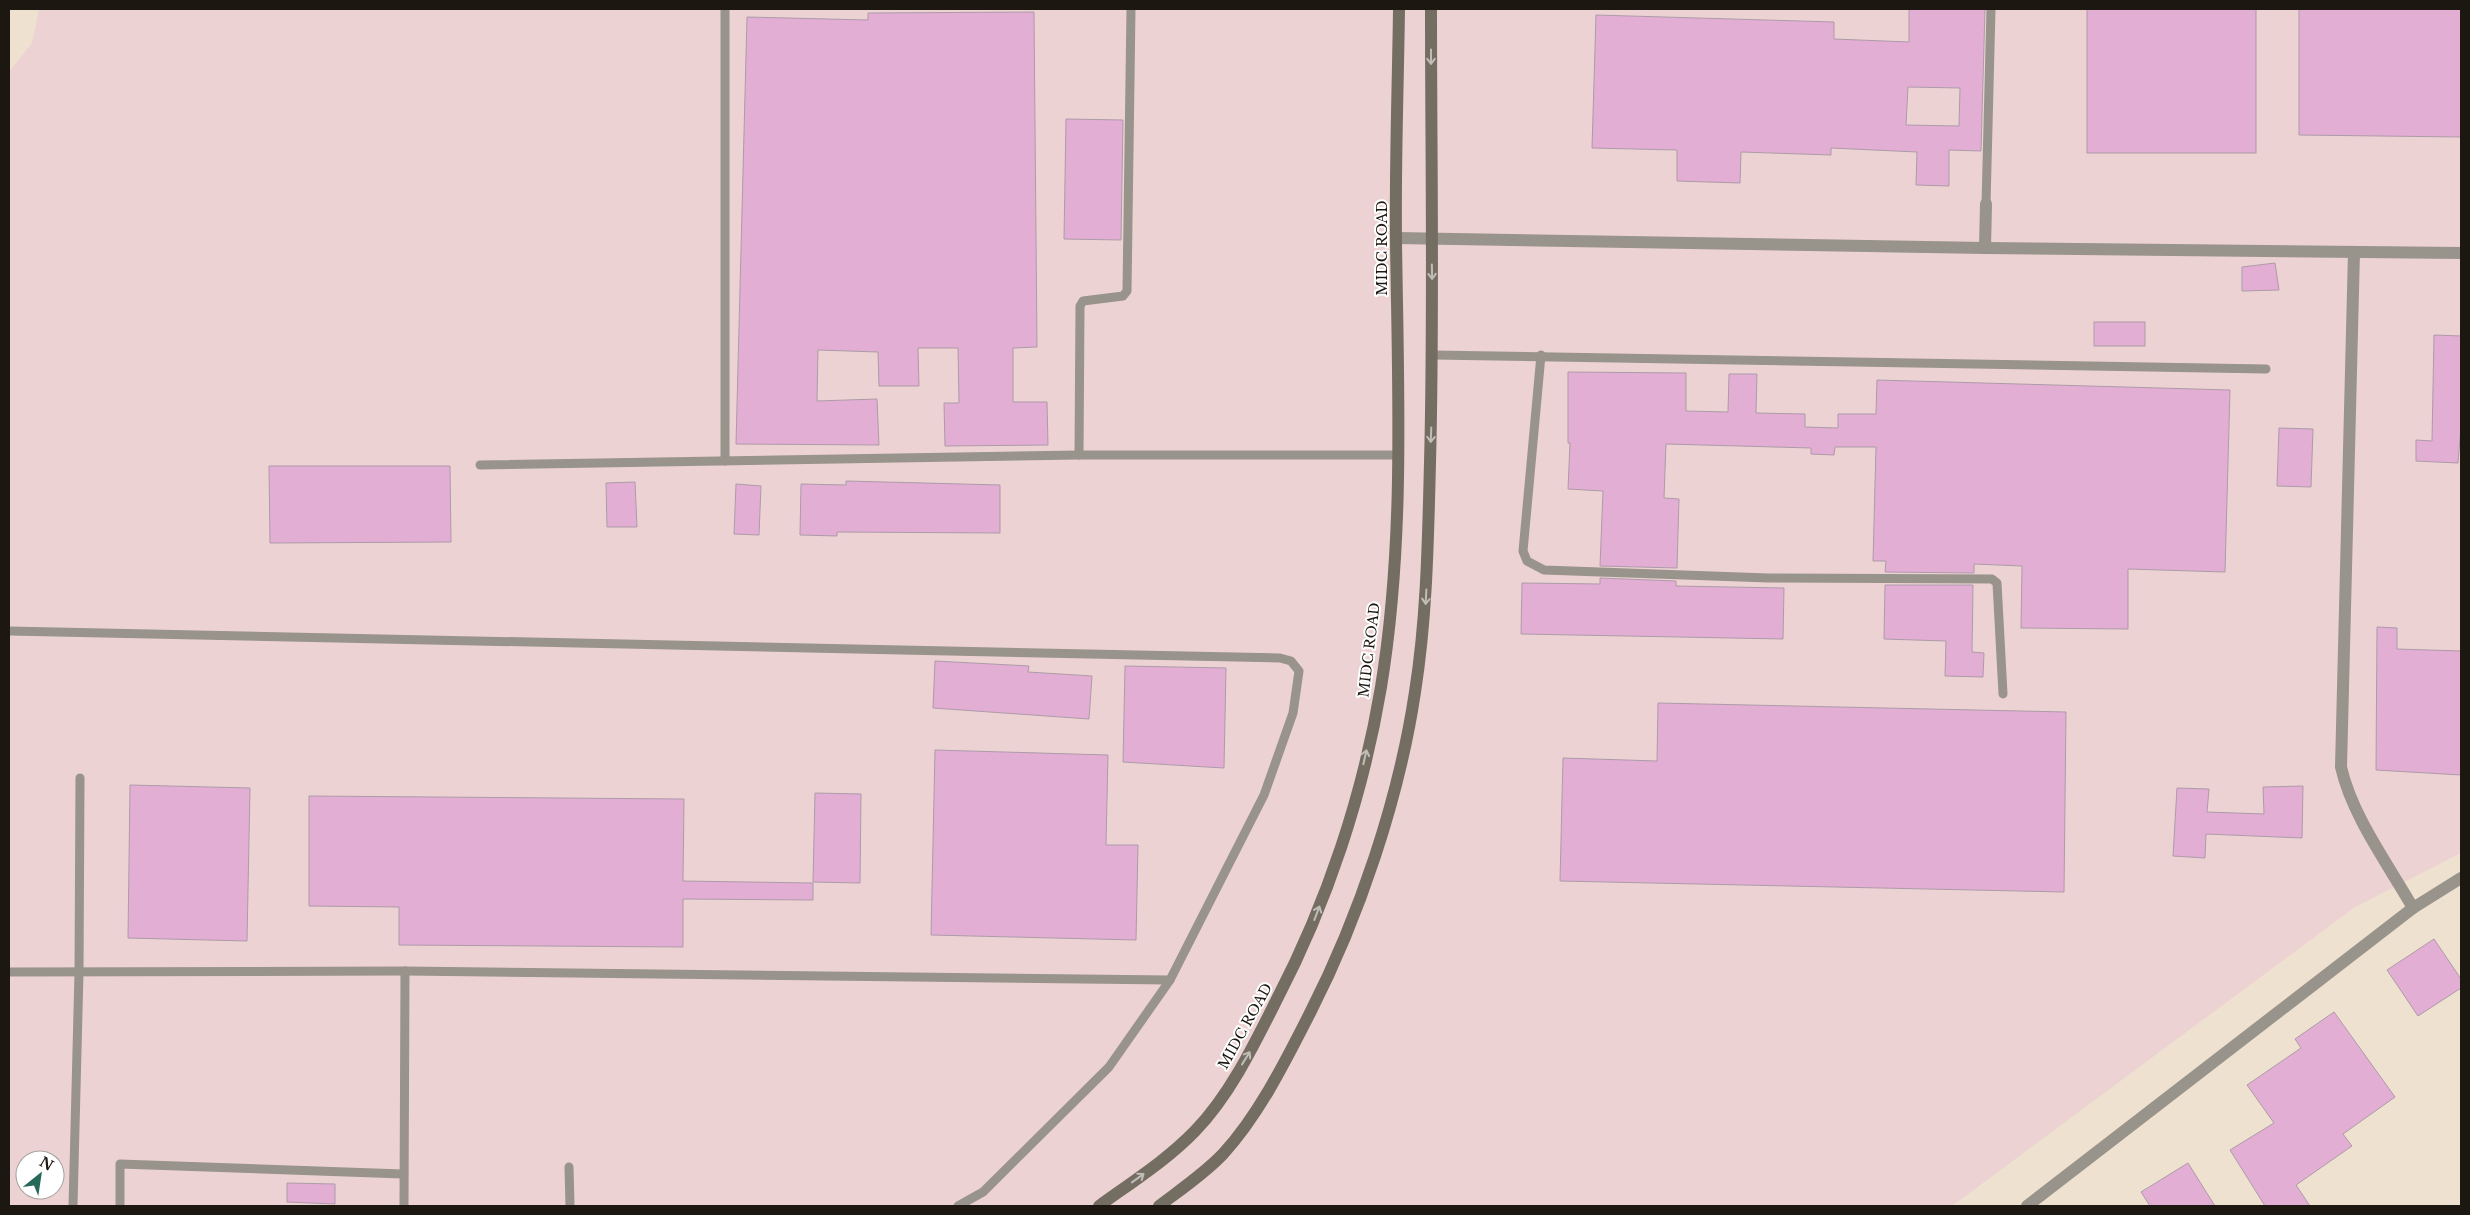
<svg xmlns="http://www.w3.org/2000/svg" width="2470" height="1215" viewBox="0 0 2470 1215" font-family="'Libre Baskerville',serif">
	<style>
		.industrial { fill: #edd2d3; fill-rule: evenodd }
		.building { fill: #e2aed4; stroke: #ad9ba8; fill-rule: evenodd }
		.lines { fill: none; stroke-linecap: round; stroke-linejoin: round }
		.service { stroke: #98938b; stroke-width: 9 }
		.minor { stroke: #98938b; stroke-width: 12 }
		.tertiary { stroke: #98938b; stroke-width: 12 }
		.secondary { stroke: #746d62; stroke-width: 12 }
		.oneway { stroke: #c0bdb8 }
		.labels { text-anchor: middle; stroke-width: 4; stroke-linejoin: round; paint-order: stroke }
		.street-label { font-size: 14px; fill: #1c1811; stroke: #fff }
	</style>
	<rect width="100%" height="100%" fill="#eee1cf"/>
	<path class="industrial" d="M39 9H2461V853L2355 907 1952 1206H9V72L32 43ZM25 1160H55V1190H25Z"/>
	<g class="building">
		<path d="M1909 9H1985L1981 151 1949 150V186L1916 185 1917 152 1831 148V155L1741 152 1740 183 1677 181V150L1592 148 1596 15 1834 22V39L1909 42ZM1908 87 1960 88 1959 126 1906 125Z"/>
		<rect x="2087" y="9" width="169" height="144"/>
		<path d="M2299 9H2461V137L2299 135Z"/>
		<path d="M1034 12 1037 347 1013 348V402H1047L1048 445 945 446 944 403H959L958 348H918L919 386H879L878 352 818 350 817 401 877 399 879 445 736 444 747 17 868 20V13Z"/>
		<path d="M1066 119 1123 120 1121 240 1064 239Z"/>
		<path d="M2275 263 2279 290 2242 291V267Z"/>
		<rect x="2094" y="322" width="51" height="24"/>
		<path d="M2434 335 2461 336V426L2458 463 2416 461V440L2432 441Z"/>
		<path d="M1568 372 1686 373V411L1728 412 1729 374H1757L1756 413 1805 414V427L1838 428V414H1876L1877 380 2230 390 2225 572 2128 569V629L2021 628 2022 566 1974 564V573L1885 572 1886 561H1873L1876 447H1835L1834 455 1811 454V448L1666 444 1664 498 1679 499 1677 568 1600 566 1603 491 1568 489 1570 443H1568Z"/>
		<path d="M2279 428 2313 429 2311 487 2277 486Z"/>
		<path d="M269 466H450L451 542 270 543Z"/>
		<path d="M846 481 1000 485V533L837 532V536L800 535 801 484 846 485Z"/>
		<path d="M635 482 637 527H607L606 483Z"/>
		<path d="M736 484 761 486 759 535 734 534Z"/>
		<path d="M1600 578 1676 581V586L1784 588 1783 639 1521 634 1522 583 1600 584Z"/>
		<path d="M1885 585H1973L1972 652 1984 653 1983 677 1945 676 1946 641 1884 639Z"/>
		<path d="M2377 627 2397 628V649L2461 651V775L2376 770Z"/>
		<path d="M935 661 1029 666 1028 672 1092 676 1089 719 933 708Z"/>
		<path d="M1125 666 1226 668 1224 768 1123 762Z"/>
		<path d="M1658 703 2066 712 2064 892 1560 881 1563 758 1657 761Z"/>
		<path d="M935 750 1108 755 1106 845H1138L1136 940 931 935Z"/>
		<path d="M130 785 250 788 247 941 128 938Z"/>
		<path d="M2303 786 2302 838 2206 834 2205 858 2173 856 2177 788 2209 789 2207 812 2264 814 2263 787Z"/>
		<path d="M815 793 861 794 860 883 813 882Z"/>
		<path d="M309 796 684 799 683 881 813 883V900L683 899V947L399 945V907L309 906Z"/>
		<path d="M2434 939 2461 979V988L2418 1016 2387 970Z"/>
		<path d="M2334 1012 2395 1097 2343 1134 2352 1146 2296 1185 2310 1206H2265L2230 1150 2274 1123 2247 1085 2301 1048 2295 1039Z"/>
		<path d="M2188 1163 2215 1206H2150L2141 1192Z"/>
		<path d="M287 1183 335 1184V1204L287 1202Z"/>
	</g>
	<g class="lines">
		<g class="service">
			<path d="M725 9V461"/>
			<path d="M1986 204 1991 9"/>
			<path d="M1433 355 2266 369"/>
			<path d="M1541 355 1523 551 1527 561 1544 570 1768 578 1992 579 1997 583 2003 694"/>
			<path d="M1079 455 1080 306 1083 301 1123 296 1127 291 1131 9"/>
			<path d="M480 465 1079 455H1398"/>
			<path d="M9 631 1280 658 1291 661 1299 671 1293 713 1264 795 1170 980 1109 1067 983 1192 958 1206"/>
			<path d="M9 972 405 971 1170 980"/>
			<path d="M569 1167 570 1206"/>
			<path d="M73 1206 79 973 80 778"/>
			<path d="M120 1206V1164L403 1174"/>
			<path d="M404 1206 405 971"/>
		</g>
		<g class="minor">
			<path d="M1396 238 1985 248 2461 253"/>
			<path d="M1985 248 1986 204"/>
			<path d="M2354 252 2341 767C2352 816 2388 864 2413 908"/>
		</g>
		<path class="tertiary" d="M2027 1206 2413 908 2461 878"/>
		<g class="secondary">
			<path d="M1099 1206C1132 1182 1167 1160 1195 1131 1230 1095 1255 1043 1277 999 1327 903 1363 795 1381 687 1405 541 1398 390 1396 242 1395 164 1398 86 1399 9"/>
			<path d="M1159 1206C1180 1190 1204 1174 1223 1154 1259 1115 1286 1060 1310 1013 1359 917 1399 799 1415 692 1427 616 1428 539 1430 463 1434 311 1431 160 1431 9"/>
		</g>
	</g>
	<defs><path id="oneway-shaft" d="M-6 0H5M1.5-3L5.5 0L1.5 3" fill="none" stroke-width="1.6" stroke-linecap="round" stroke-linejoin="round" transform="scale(1.25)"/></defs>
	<g class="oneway">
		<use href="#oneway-shaft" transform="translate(1431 57) rotate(90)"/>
		<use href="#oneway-shaft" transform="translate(1432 272) rotate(89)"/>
		<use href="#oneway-shaft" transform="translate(1431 435) rotate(92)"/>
		<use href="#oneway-shaft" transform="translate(1426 597) rotate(93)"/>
		<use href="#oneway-shaft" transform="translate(1365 757) rotate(-77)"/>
		<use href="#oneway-shaft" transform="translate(1317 913) rotate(-69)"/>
		<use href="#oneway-shaft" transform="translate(1246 1058) rotate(-58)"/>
		<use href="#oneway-shaft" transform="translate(1138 1178) rotate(-36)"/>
	</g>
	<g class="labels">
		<g class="street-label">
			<text transform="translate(1382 248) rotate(-90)" y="5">MIDC ROAD</text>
			<text transform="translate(1369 650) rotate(-83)" y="5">MIDC ROAD</text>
			<text transform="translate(1245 1026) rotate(-61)" y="5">MIDC ROAD</text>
		</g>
	</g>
	<rect width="2470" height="1215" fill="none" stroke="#1c1811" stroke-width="20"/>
	<g transform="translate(40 1175) rotate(30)"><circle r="24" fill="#ffffff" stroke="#a4a3a0"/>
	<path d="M0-4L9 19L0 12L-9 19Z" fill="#26695a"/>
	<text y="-8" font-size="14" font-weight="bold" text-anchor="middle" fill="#1c1811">N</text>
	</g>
</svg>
